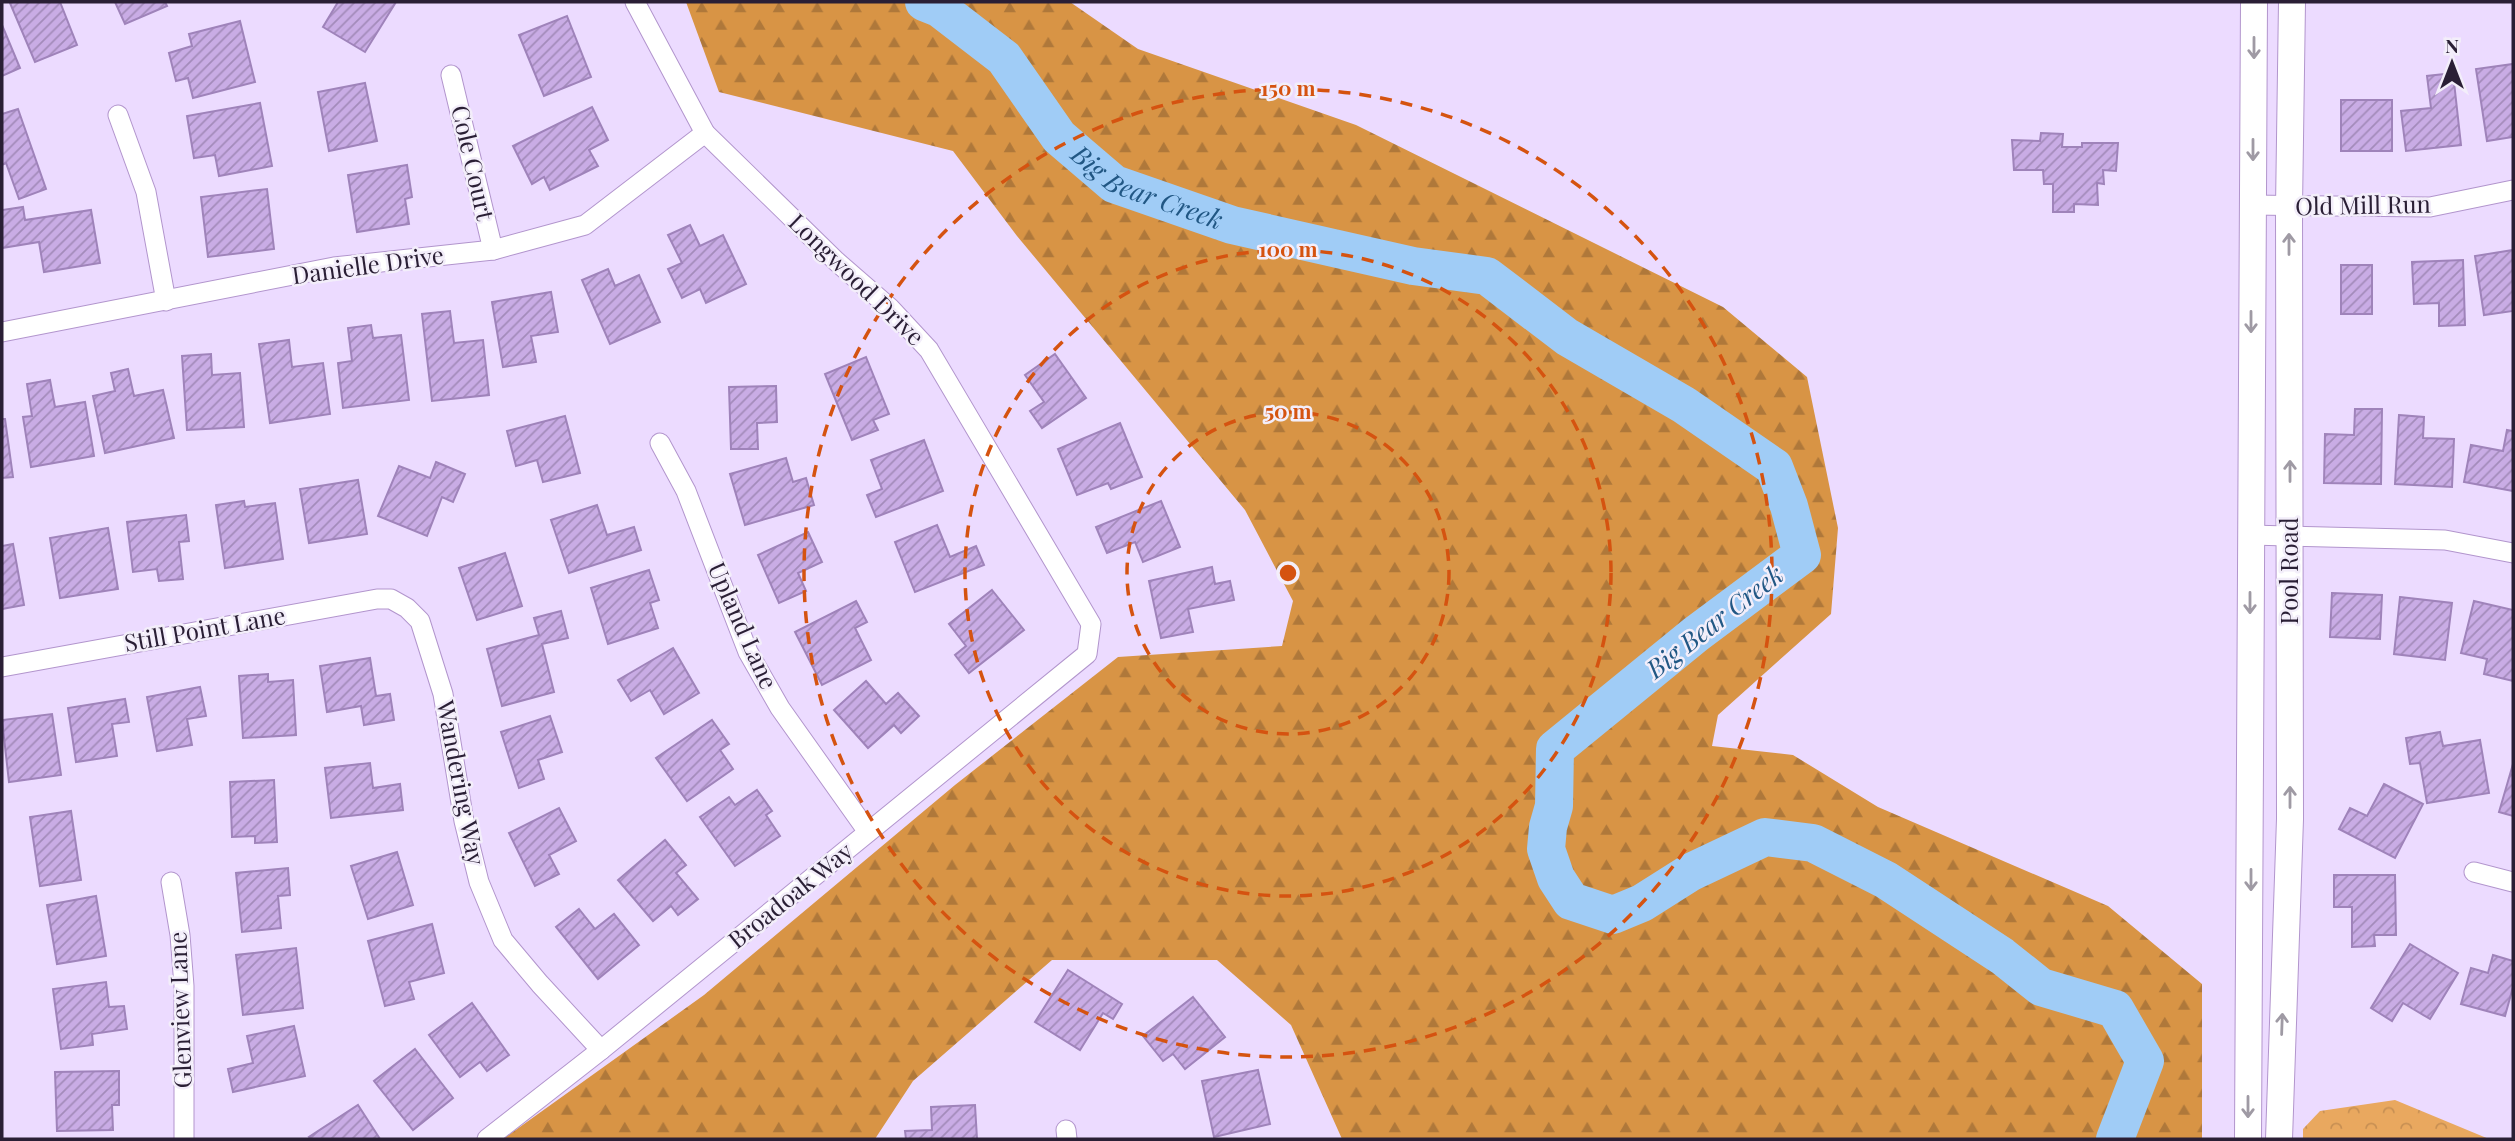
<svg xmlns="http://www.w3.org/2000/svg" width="2515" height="1141" viewBox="0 0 2515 1141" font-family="'Playfair Display',serif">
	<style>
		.forest { fill: url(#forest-firs) }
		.park { fill: url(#park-crowns) }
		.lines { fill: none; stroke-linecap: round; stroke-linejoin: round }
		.river { stroke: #a0ccf6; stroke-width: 38 }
		.building { fill: url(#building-hatch); stroke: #9f83ba; stroke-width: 2 }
		.street-casing { stroke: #b295cd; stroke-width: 21 }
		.secondary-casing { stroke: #b295cd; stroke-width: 28 }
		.street { stroke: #fff; stroke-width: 19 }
		.secondary { stroke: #fff; stroke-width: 26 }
		.oneway { stroke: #9f9aa4 }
		.ring { fill: none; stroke: #d55310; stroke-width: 3.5; stroke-dasharray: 12 9 }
		.labels { text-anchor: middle; stroke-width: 5; stroke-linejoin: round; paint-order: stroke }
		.street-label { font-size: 24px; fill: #2a1f35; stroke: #f3eefa }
		.water-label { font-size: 26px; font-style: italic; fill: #215784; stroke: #f3eefa }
		.centre { fill: #d55310; stroke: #f3eefa; stroke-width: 3.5 }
		.ring-label { font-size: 21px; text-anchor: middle; font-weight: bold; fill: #d55310; stroke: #f3eefa; stroke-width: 5; stroke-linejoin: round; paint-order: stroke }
	</style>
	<defs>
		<pattern id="forest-firs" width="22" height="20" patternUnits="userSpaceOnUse" patternTransform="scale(1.75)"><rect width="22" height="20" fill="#d89445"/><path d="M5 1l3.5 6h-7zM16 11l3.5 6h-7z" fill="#af783a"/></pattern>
		<pattern id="park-crowns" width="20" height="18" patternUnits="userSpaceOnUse" patternTransform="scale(1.75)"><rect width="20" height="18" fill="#e9a85f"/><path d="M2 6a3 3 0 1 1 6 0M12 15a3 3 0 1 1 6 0" fill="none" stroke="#c89053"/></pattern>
		<pattern id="building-hatch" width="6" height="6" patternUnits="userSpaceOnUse" patternTransform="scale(1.75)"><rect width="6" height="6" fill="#c9ace5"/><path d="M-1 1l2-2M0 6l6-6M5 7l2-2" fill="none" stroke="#a38bba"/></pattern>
	</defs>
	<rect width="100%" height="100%" fill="#ecdbff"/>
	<path class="forest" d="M686 2H1070L1138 49 1356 125 1723 307 1807 377 1838 528 1831 614 1718 715 1712 746 1793 755 1878 807 2108 906 2202 984V1139H1342L1291 1025 1217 960H1052L913 1081 875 1139H503L704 995 955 785 1118 657 1282 646 1293 601 1245 510 1017 236 953 151 719 92Z"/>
	<path class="park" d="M2395 1100 2489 1139H2303V1129L2320 1111Z"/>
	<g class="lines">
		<path class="river" id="s1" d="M924 2 939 8 1004 58 1059 137 1114 184 1232 225 1413 266 1487 276 1567 337 1684 405 1774 467 1789 506 1802 555 1696 634 1555 749 1554 806 1548 827 1546 849 1556 878 1571 901 1613 915 1642 903 1691 872 1765 837 1813 843 1886 880 2002 956 2041 987 2115 1009 2145 1061 2115 1139"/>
	</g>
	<g class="building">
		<path d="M13 2H60L77 45 35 62 10 3Z"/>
		<path d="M115 2H165L167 6 125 24Z"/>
		<path d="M338 2H396L365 52 323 27Z"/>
		<path d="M567 16 591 77 544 96 519 35Z"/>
		<path d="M240 21 255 82 193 98 188 78 176 81 169 53 192 46 189 34Z"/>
		<path d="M2 25 20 68 2 76Z"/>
		<path d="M2513 64V137L2487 141 2476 69Z"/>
		<path d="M2453 73 2461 145 2406 151 2401 111 2431 108 2427 76Z"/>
		<path d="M365 83 377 141 329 151 318 92Z"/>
		<rect x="2341" y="100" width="51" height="51"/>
		<path d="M260 103 272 166 219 176 215 155 194 158 187 116Z"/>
		<path d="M592 107 608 140 589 150 598 166 550 190 544 177 532 184 513 146Z"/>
		<path d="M18 109 46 189 19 199 6 163 2 165V114Z"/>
		<path d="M2041 133 2063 134 2062 147H2082V143H2118L2116 171 2103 170 2104 184 2097 183 2098 205 2074 204V212H2053V184H2044L2043 170H2014L2012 140 2040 141Z"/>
		<path d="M407 165 412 197 405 199 409 224 357 232 348 175Z"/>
		<path d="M267 189 274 249 208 257 201 197Z"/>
		<path d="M23 207 25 220 91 210 100 263 44 272 39 242 2 248V210Z"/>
		<path d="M690 225 700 246 723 235 746 284 706 303 700 289 682 298 668 269 682 263 668 235Z"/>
		<path d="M2513 250V311L2484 315 2475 256Z"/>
		<path d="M2463 260 2465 325 2439 326V303L2414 304 2412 262Z"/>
		<rect x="2341" y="265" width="31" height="49"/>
		<path d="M608 269 615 286 639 275 660 322 610 344 582 280Z"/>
		<path d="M551 292 558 332 531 336 536 362 503 367 492 302Z"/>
		<path d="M450 311 454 343 483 340 489 395 432 401 422 314Z"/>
		<path d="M371 325 373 338 401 335 409 400 343 408 338 363 352 361 348 328Z"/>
		<path d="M289 340 292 367 323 363 330 414 270 423 259 344Z"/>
		<path d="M211 354 212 375 240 373 244 427 187 430 182 356Z"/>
		<path d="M1055 354 1086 398 1042 428 1030 411 1044 402 1025 375Z"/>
		<path d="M866 357 889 414 873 420 878 430 852 440 825 374Z"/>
		<path d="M128 369 134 396 163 390 174 438 105 453 93 396 115 391 111 373Z"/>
		<path d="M50 380 55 407 85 402 94 456 31 467 23 417 32 416 27 384Z"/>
		<path d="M776 386 777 422 757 423 758 449H731L729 387Z"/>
		<path d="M2355 409H2382L2381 484 2324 483 2325 434 2354 435Z"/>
		<path d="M2399 415 2424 417 2423 438 2454 439 2452 487 2395 484Z"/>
		<path d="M565 416 580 473 543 482 537 460 516 466 507 431Z"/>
		<path d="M2 419H5L13 477 2 478Z"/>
		<path d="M1120 423 1142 477 1111 489 1108 483 1077 495 1058 449Z"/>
		<path d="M2507 430 2513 431V491L2464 482 2471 445 2503 451Z"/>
		<path d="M924 440 943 491 876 517 867 495 882 489 871 460Z"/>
		<path d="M786 458 793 482 806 478 814 505 745 525 730 474Z"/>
		<path d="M436 462 465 474 453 502 442 497 427 536 378 516 399 466 430 478Z"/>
		<path d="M358 480 367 534 309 543 300 489Z"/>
		<path d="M244 501 245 507 275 503 283 559 225 568 216 505Z"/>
		<path d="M1161 501 1180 547 1143 562 1135 542 1107 553 1096 527Z"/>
		<path d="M597 505 607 535 634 527 641 550 569 573 551 520Z"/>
		<path d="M186 515 189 541 179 542 183 579 159 581 157 569 133 572 127 522Z"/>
		<path d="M937 525 950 557 976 546 984 565 915 592 895 542Z"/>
		<path d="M108 528 118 589 60 598 50 538Z"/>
		<path d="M808 532 822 562 798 573 806 591 779 603 758 555Z"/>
		<path d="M13 544 24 605 2 609V546Z"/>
		<path d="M505 553 522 606 477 620 459 568Z"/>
		<path d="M1212 567 1215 584 1230 581 1234 600 1188 609 1193 632 1161 638 1149 581Z"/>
		<path d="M649 570 659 600 650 603 658 628 608 644 591 588Z"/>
		<path d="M992 590 1024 630 969 673 955 655 966 646 949 624Z"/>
		<path d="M2332 593 2382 595 2380 639 2330 637Z"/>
		<path d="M2400 597 2452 603 2445 660 2394 654Z"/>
		<path d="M856 601 867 622 855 628 871 660 822 685 795 632Z"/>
		<path d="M2474 601 2513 610V681L2484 674 2487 659 2461 653Z"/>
		<path d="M561 611 568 638 542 644 554 692 502 706 487 649 539 635 534 618Z"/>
		<path d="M673 648 699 693 664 714 650 690 631 701 618 680Z"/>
		<path d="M370 658 376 696 390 694 394 720 364 725 361 706 327 712 320 666Z"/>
		<path d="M268 674V682L293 680 296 735 243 738 239 676Z"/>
		<path d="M866 681 886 704 898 693 919 716 901 733 894 725 868 748 834 710Z"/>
		<path d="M200 687 206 716 187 719 192 745 157 751 147 697Z"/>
		<path d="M125 699 129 722 112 724 117 756 76 762 68 708Z"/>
		<path d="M52 714 61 775 9 782 2 720Z"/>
		<path d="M550 716 562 752 538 760 544 779 519 788 501 732Z"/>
		<path d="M712 720 729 744 720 750 733 769 687 801 656 758Z"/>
		<path d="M2440 732 2443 746 2480 740 2489 793 2427 803 2420 763 2410 764 2406 738Z"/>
		<path d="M370 763 373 788 400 784 403 810 331 818 325 768Z"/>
		<path d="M2513 764V816L2499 812Z"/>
		<path d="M274 780 277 842 255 843V836L232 837 230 782Z"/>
		<path d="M2384 784 2423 804 2395 858 2339 829 2350 808 2367 816Z"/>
		<path d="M757 790 772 811 766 815 780 836 735 866 700 817 729 797 735 805Z"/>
		<path d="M559 808 576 841 549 855 559 874 535 886 509 833Z"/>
		<path d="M71 811 81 880 40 886 30 817Z"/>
		<path d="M665 840 686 865 676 873 698 899 678 915 671 906 653 921 618 880Z"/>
		<path d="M397 852 413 905 368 919 351 866Z"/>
		<path d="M288 868 290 895 278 896 281 928 242 932 236 873Z"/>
		<path d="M2334 875H2395L2396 935H2374L2375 946 2352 947V907H2334Z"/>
		<path d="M96 896 106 956 57 964 47 905Z"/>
		<path d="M579 909 595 929 614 914 639 945 598 979 556 927Z"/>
		<path d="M432 924 444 973 409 982 414 999 385 1006 368 941Z"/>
		<path d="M2410 944 2458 973 2430 1019 2403 1003 2392 1021 2371 1008Z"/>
		<path d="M296 948 303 1008 243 1015 236 955Z"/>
		<path d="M2493 955 2513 961V987L2505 1016 2461 1004 2471 968 2488 973Z"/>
		<path d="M1068 970 1122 1004 1113 1019 1103 1013 1080 1050 1035 1022Z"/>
		<path d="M106 982 109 1007 124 1006 127 1029 92 1034 93 1045 61 1049 53 989Z"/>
		<path d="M1193 997 1225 1037 1185 1069 1173 1054 1163 1061 1143 1036Z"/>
		<path d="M472 1003 509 1055 487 1071 480 1062 460 1077 429 1035Z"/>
		<path d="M294 1026 305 1076 233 1092 228 1069 253 1063 247 1036Z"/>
		<path d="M415 1049 453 1098 413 1130 374 1081Z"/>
		<path d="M1258 1070 1270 1124 1214 1137 1202 1081Z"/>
		<path d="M119 1071V1105H112L113 1130 57 1131 55 1072Z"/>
		<path d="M358 1105 380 1139H311L309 1137Z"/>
		<path d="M975 1105 977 1139H906L905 1131 932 1130 931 1107Z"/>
	</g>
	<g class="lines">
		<defs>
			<g id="street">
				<path d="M451 75 493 250"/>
				<path d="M118 115 146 192 166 301"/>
				<path d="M2252 205 2430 207 2513 190"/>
				<path d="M2 332 334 267 493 250 585 225 705 133"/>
				<path d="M660 443 686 491 748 652 780 708 868 832"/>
				<path d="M2250 535 2445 540 2513 553"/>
				<path d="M2 667 377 599H391L407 608 420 621 443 694 464 821 479 882 503 940 540 984 601 1050"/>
				<path d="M2474 872 2513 882"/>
				<path d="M171 882 180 935 184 986V1139"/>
				<path d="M1066 1130 1067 1139"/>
				<path d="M487 1139 601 1050 1087 654 1091 624 929 350 890 308 836 261 705 133 635 2"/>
			</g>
			<g id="secondary">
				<path d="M2248 1139 2254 2"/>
				<path d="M2279 1139 2290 819 2289 207 2292 2"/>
			</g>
		</defs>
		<use href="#street" class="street-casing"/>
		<use href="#secondary" class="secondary-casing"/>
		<use href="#street" class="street"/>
		<use href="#secondary" class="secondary"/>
	</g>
	<defs><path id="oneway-shaft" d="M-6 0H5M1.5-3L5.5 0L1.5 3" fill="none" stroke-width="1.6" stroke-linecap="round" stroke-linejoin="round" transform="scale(1.75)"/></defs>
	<g class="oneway">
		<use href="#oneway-shaft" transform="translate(2254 48) rotate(90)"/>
		<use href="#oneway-shaft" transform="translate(2253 150) rotate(90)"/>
		<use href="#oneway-shaft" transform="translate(2289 244) rotate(-90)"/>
		<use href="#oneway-shaft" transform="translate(2251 322) rotate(90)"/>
		<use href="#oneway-shaft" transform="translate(2290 471) rotate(-90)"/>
		<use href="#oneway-shaft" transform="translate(2250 603) rotate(90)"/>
		<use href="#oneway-shaft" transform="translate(2290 797) rotate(-90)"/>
		<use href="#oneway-shaft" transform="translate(2251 880) rotate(90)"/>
		<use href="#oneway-shaft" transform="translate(2282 1024) rotate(-88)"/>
		<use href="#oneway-shaft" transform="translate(2248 1107) rotate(90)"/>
	</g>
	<g class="ring">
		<circle cx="1288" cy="573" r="161"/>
		<circle cx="1288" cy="573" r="323"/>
		<circle cx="1288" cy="573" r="484"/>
	</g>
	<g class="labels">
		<g class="street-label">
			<text transform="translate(472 163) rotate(77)" y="8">Cole Court</text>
			<text transform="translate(2363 206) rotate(-1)" y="8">Old Mill Run</text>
			<text transform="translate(368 266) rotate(-8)" y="8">Danielle Drive</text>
			<text transform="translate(856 280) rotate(44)" y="8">Longwood Drive</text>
			<text transform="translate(2290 571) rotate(-90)" y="8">Pool Road</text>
			<text transform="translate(742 626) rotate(66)" y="8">Upland Lane</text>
			<text transform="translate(205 630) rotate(-10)" y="8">Still Point Lane</text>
			<text transform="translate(460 783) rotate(79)" y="8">Wandering Way</text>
			<text transform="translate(791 896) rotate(-39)" y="8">Broadoak Way</text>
			<text transform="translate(181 1010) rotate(-92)" y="8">Glenview Lane</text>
		</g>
		<g class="water-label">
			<text dy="9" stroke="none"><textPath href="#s1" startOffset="298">Big Bear Creek</textPath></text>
			<text transform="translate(1715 622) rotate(-38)" y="9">Big Bear Creek</text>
		</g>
	</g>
	<circle cx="1288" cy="573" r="10" class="centre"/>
	<g class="ring-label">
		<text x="1288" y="96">150 m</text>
		<text x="1288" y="257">100 m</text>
		<text x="1288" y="419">50 m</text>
	</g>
	<rect width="2515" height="1141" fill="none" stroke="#2a1f35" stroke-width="7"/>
	<g transform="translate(2452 63)" stroke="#f3eefa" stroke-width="5" paint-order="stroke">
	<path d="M0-5L12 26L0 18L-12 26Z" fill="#2a1f35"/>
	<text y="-10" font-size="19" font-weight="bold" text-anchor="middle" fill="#2a1f35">N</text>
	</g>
</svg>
